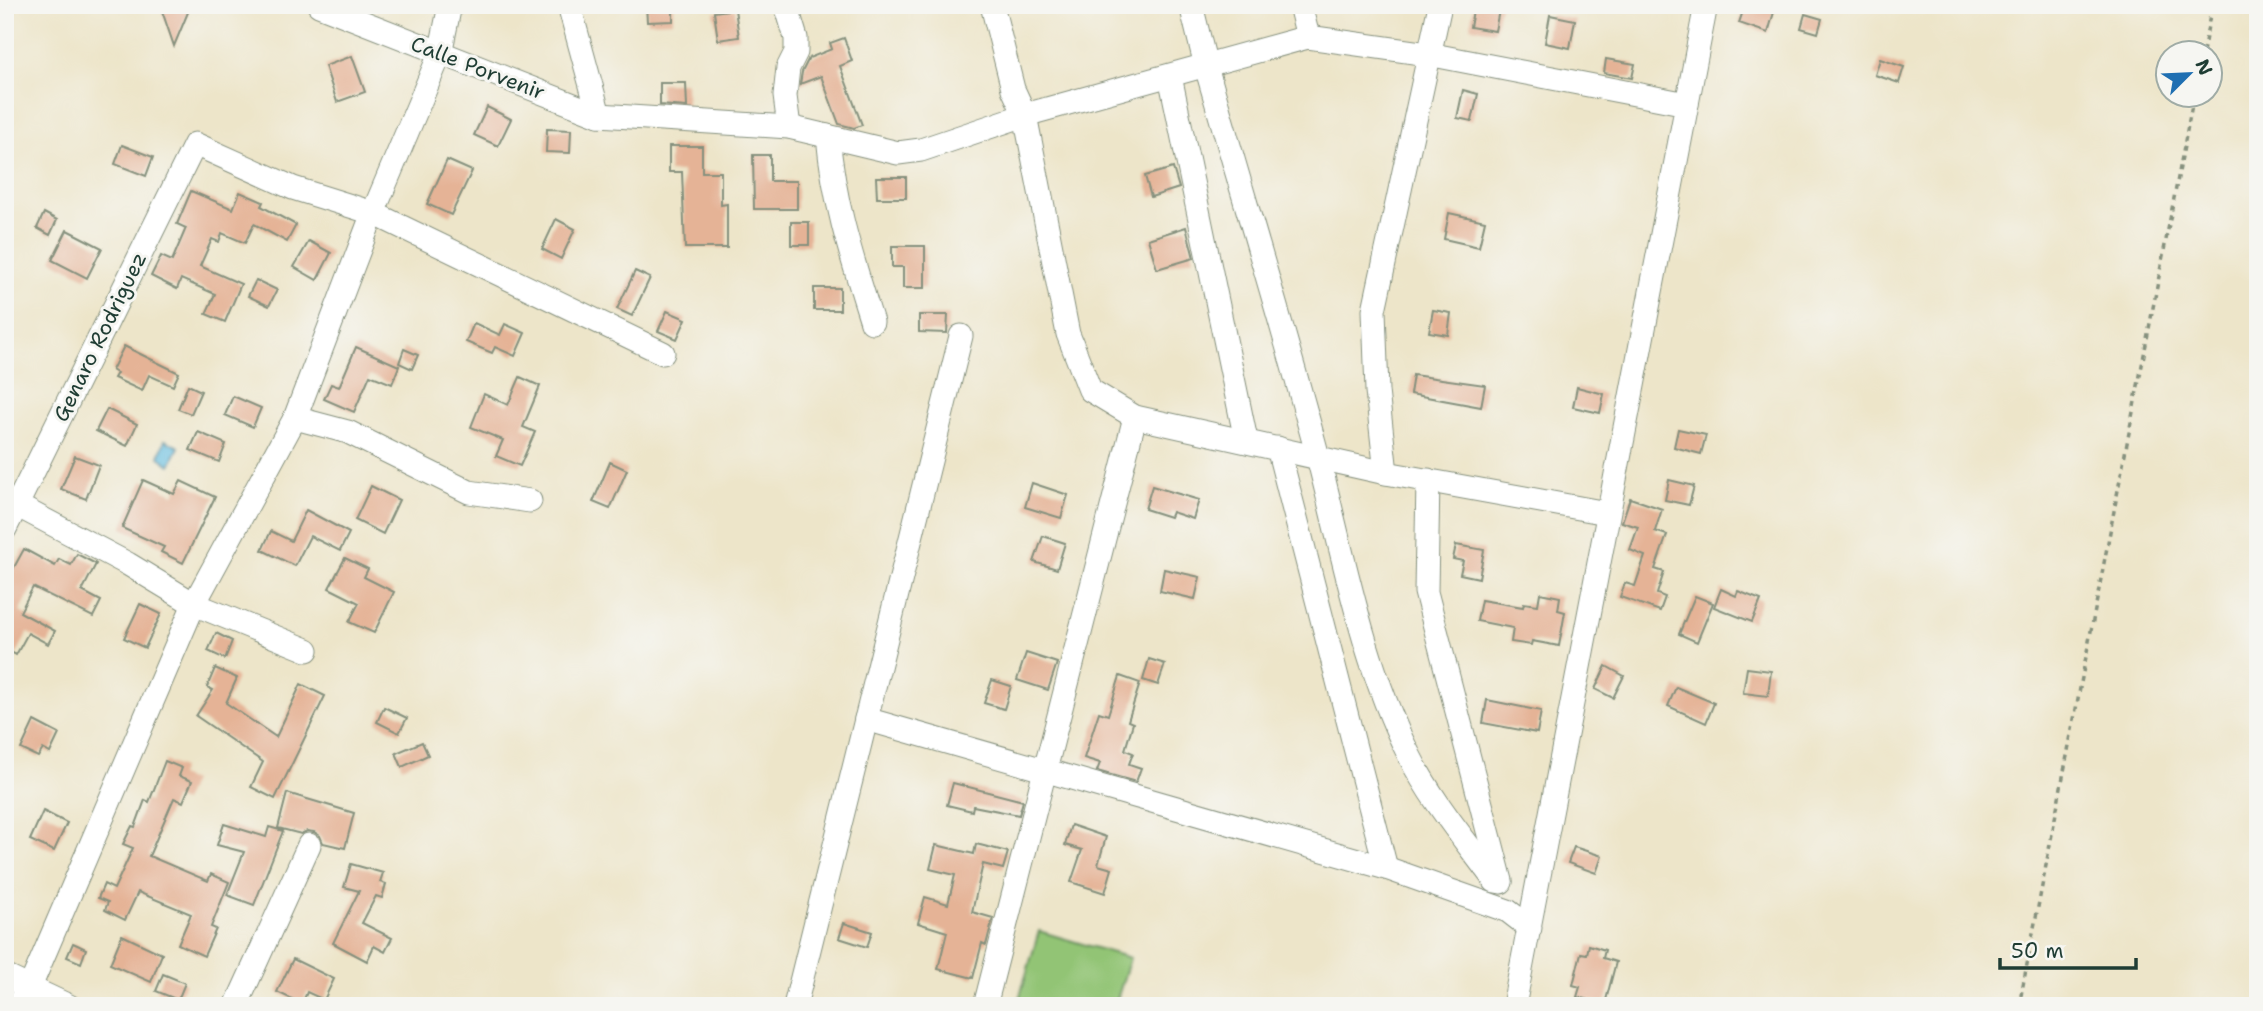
<svg xmlns="http://www.w3.org/2000/svg" width="2263" height="1011" viewBox="0 0 2263 1011" font-family="'Shantell Sans',sans-serif">
	<style>
		.green { fill: #92c474; stroke: #588054; stroke-width: 2 }
		.water { fill: #61bbdf; stroke: #407c8a; stroke-width: 2 }
		.building { fill: #e5b396 }
		.lines { fill: none; stroke-linecap: round; stroke-linejoin: round }
		.minor-casing { stroke: #86917e; stroke-width: 25 }
		.path { stroke: #86917e; stroke-width: 3.5; stroke-dasharray: 5 5; stroke-linecap: butt }
		.minor { stroke: #fff; stroke-width: 23 }
		.labels { text-anchor: middle; stroke-width: 6; stroke-linejoin: round; paint-order: stroke }
		.street-label { font-size: 21px; fill: #1f3d34; stroke: #f6f6f2 }
	</style>
	<rect width="100%" height="100%" fill="#f6f6f2"/>
	<filter id="ink" filterUnits="userSpaceOnUse"><feTurbulence type="fractalNoise" baseFrequency=".0143" numOctaves="2"/><feDisplacementMap in="SourceGraphic" scale="14" xChannelSelector="R" yChannelSelector="G"/><feConvolveMatrix kernelMatrix="1 2 1 2 8 2 1 2 1" color-interpolation-filters="sRGB"/></filter>
	<filter id="wash" filterUnits="userSpaceOnUse"><feTurbulence type="fractalNoise" baseFrequency=".00686" numOctaves="4" result="noise"/><feDisplacementMap in="SourceGraphic" scale="28" xChannelSelector="R" yChannelSelector="G"/><feGaussianBlur stdDeviation="1.57" result="paint"/><feColorMatrix in="noise" values="0 0 0 0 0 0 0 0 0 0 0 0 0 0 0 0 0 1.4 0 .05"/><feComposite in="paint" operator="in"/></filter>
	<g filter="url(#wash)">
		<rect width="100%" height="100%" fill="#ede5c9"/>
		<path class="green" d="M1039 931 1130 958 1115 1006H1017Z"/>
		<path class="water" d="M165 440 179 447 170 465 159 457Z"/>
		<g id="blocks">
			<g class="building">
				<path d="M160 5H191L174 46Z"/>
				<path d="M646 5 673 6V21L647 22Z"/>
				<path d="M1474 5H1500L1495 31 1470 27Z"/>
				<path d="M1745 5H1776L1768 33 1739 23Z"/>
				<path d="M735 9 739 37 718 40 714 12Z"/>
				<path d="M1805 14 1822 19 1818 33 1801 28Z"/>
				<path d="M1550 15 1575 20 1570 48 1545 43Z"/>
				<path d="M844 38 852 61 840 66 862 125 854 128 839 124 821 76 800 84 802 72 809 58 832 49 830 43Z"/>
				<path d="M352 56 365 92 337 102 325 66Z"/>
				<path d="M1606 59 1635 64 1632 78 1604 73Z"/>
				<path d="M1880 59 1904 67 1899 83 1875 75Z"/>
				<path d="M660 83H686L687 107 660 105Z"/>
				<path d="M1463 90 1478 94 1472 121 1457 118Z"/>
				<path d="M487 107 511 119 498 146 474 135Z"/>
				<path d="M547 129 571 130 570 153 546 152Z"/>
				<path d="M122 145 153 157 146 176 115 164Z"/>
				<path d="M669 146H702V172H721V205L727 204V248H685L682 172H669Z"/>
				<path d="M753 155H770V181H797V209H754Z"/>
				<path d="M447 160 472 171 451 215 427 204Z"/>
				<path d="M1173 168 1179 188 1151 197 1145 176Z"/>
				<path d="M876 177H906V198H877Z"/>
				<path d="M191 191 233 209 240 192 263 202 261 206 296 225 287 242 254 224 245 243 222 233 219 242 212 239 200 266 241 284 225 322 206 314 215 294 181 279 177 289 151 276 161 256 172 261 186 228 177 224Z"/>
				<path d="M44 213 57 220 50 235 37 228Z"/>
				<path d="M1449 213 1485 221 1479 247 1444 239Z"/>
				<path d="M556 219 575 229 561 259 542 249Z"/>
				<rect x="791" y="222" width="18" height="23"/>
				<path d="M1186 227 1194 258 1157 269 1148 239Z"/>
				<path d="M67 230 102 248 87 278 52 260Z"/>
				<path d="M309 241 331 253 317 280 294 267Z"/>
				<path d="M892 246H925V288H903V267H892Z"/>
				<path d="M635 271 650 278 632 316 617 309Z"/>
				<path d="M256 280 277 290 269 306 248 296Z"/>
				<rect x="814" y="288" width="26" height="22"/>
				<path d="M1433 310 1451 313 1448 335 1429 332Z"/>
				<path d="M667 311 686 319 677 339 658 331Z"/>
				<path d="M919 315H948L947 333 919 332Z"/>
				<path d="M474 323 500 335 505 324 525 333 515 356 495 347 492 353 466 342Z"/>
				<path d="M124 346 179 373 173 386 149 375 142 391 114 378 117 373 112 370Z"/>
				<path d="M356 347 399 366 392 384 370 375 354 412 324 399 331 384 339 387Z"/>
				<path d="M404 349 418 355 412 369 399 363Z"/>
				<path d="M1413 375 1485 385 1481 407 1410 394Z"/>
				<path d="M520 377 540 386 523 427 535 432 520 466 496 456 503 440 471 427 484 394 508 405Z"/>
				<path d="M188 385 201 391 191 414 178 409Z"/>
				<path d="M1577 387 1604 394 1600 413 1573 407Z"/>
				<path d="M233 396 261 408 253 427 225 415Z"/>
				<path d="M107 409 137 424 127 446 96 431Z"/>
				<path d="M1678 429 1706 435 1701 454 1674 447Z"/>
				<path d="M198 432 226 444 219 462 190 450Z"/>
				<path d="M75 456 99 465 86 499 61 489Z"/>
				<path d="M610 462 627 470 610 509 593 502Z"/>
				<path d="M143 480 174 494 181 481 215 497 183 563 161 552 164 547 122 528Z"/>
				<path d="M1669 480 1694 486 1689 505 1665 500Z"/>
				<path d="M1032 483 1068 495 1061 518 1025 507Z"/>
				<path d="M371 486 399 500 383 534 355 520Z"/>
				<path d="M1152 486 1199 500 1193 519 1172 512 1170 517 1145 509Z"/>
				<path d="M1630 498 1662 509 1655 531 1667 535 1655 569 1664 572 1657 594 1665 597 1660 611 1620 597 1625 583 1635 586 1645 556 1630 550 1638 527 1622 522Z"/>
				<path d="M306 510 349 533 340 551 310 536 295 566 262 550 271 531 291 541Z"/>
				<path d="M1043 536 1065 543 1057 569 1034 562Z"/>
				<path d="M1456 545 1484 550 1479 578 1460 574 1463 561 1453 559Z"/>
				<path d="M24 549 55 566 59 559 71 565 77 554 96 564 82 591 101 601 93 617 33 587 20 612 55 631 48 644 28 633 16 655 5 649V596L11 585 6 582Z"/>
				<path d="M345 558 368 569 364 577 394 592 374 633 349 622 359 603 329 588Z"/>
				<path d="M1164 569 1200 577 1195 599 1160 591Z"/>
				<path d="M1721 589 1736 596 1738 591 1761 600 1752 622 1714 607Z"/>
				<path d="M1540 593 1560 597 1558 610 1565 612 1559 646 1532 641 1531 645 1511 642 1513 628 1477 621 1481 600 1523 607 1524 603 1538 605Z"/>
				<path d="M1695 596 1713 603 1697 642 1679 634Z"/>
				<path d="M140 604 161 614 145 648 124 638Z"/>
				<path d="M216 633 232 641 225 659 208 651Z"/>
				<path d="M1026 653 1057 663 1048 690 1017 680Z"/>
				<path d="M1149 659 1165 664 1158 685 1143 680Z"/>
				<path d="M1606 666 1624 676 1613 698 1595 689Z"/>
				<path d="M215 668 237 678 226 703 276 737 301 684 325 696 275 799 251 787 263 762 196 716 213 690 207 687Z"/>
				<path d="M1747 668 1771 671 1768 696 1743 693Z"/>
				<path d="M1120 676 1140 683 1128 721 1133 723 1125 750 1133 753 1129 764 1141 768 1136 782 1097 771 1100 763 1084 758 1099 712 1108 715Z"/>
				<path d="M992 680 1011 686 1004 709 984 703Z"/>
				<path d="M1676 687 1714 703 1706 723 1668 706Z"/>
				<path d="M1487 700 1541 711 1537 733 1483 723Z"/>
				<path d="M384 707 407 718 399 733 377 722Z"/>
				<path d="M34 721 59 734 50 753 43 749 38 757 21 749Z"/>
				<path d="M422 742 428 755 402 767 396 753Z"/>
				<path d="M165 761 182 768 179 776 192 781 183 802 174 798 149 856 208 881 211 874 229 882 211 927 216 929 204 956 178 944 191 914 138 892 125 920 105 910 108 902 98 898 104 884 114 889 133 848 123 844 132 826 135 827 145 800 149 802Z"/>
				<path d="M953 783 1023 801 1019 815 973 806 972 811 947 805Z"/>
				<path d="M287 793 354 813 345 848 323 843 320 836 314 832 307 831 301 834 278 828Z"/>
				<path d="M43 811 67 823 54 851 30 840Z"/>
				<path d="M224 824 266 837 269 827 283 831 254 905 227 895 244 852 217 845Z"/>
				<path d="M1071 825 1106 837 1098 865 1112 869 1105 893 1071 882 1082 850 1065 845Z"/>
				<path d="M976 844 1008 852 1003 869 983 864 972 912 993 918 986 945 982 943 973 978 938 969 947 932 918 923 925 897 948 904 955 875 930 869 936 845 974 854Z"/>
				<path d="M1574 847 1602 856 1596 873 1568 863Z"/>
				<path d="M351 864 383 873 380 882 386 884 382 898 376 896 362 923 392 938 385 952 374 946 367 961 333 943 359 891 344 887Z"/>
				<path d="M844 923 872 932 867 947 839 938Z"/>
				<path d="M122 935 162 954 151 982 110 964Z"/>
				<path d="M73 943 86 949 81 963 67 957Z"/>
				<path d="M1589 945 1605 950 1603 958 1616 962 1605 1004 1577 997 1580 987 1573 985 1581 953 1587 954Z"/>
				<path d="M293 959 334 979 324 1000 307 992 302 1004 277 992Z"/>
				<path d="M163 974 185 983 178 1000 156 991Z"/>
			</g>
		</g>
	</g>
	<g filter="url(#ink)">
		<use href="#blocks" fill-opacity="0" stroke="#86917e" stroke-width="2"/>
		<g class="lines">
			<defs>
				<g id="minor">
					<path d="M319 5 599 115 789 127 898 153 921 150 1025 115 1308 37 1428 54 1687 104"/>
					<path d="M569 5 599 115"/>
					<path d="M786 5 796 38V52L788 68 785 96 789 127"/>
					<path d="M992 5 1013 89 1025 115 1068 334 1090 390 1135 417 1386 473 1607 513"/>
					<path d="M1191 5 1206 66C1243 196 1283 326 1318 457 1344 557 1362 661 1409 755 1431 800 1465 840 1495 881L1501 882"/>
					<path d="M1300 5 1308 37"/>
					<path d="M1170 76 1246 440"/>
					<path d="M828 136C834 204 852 258 872 322"/>
					<path d="M295 418 348 432 469 492 530 501"/>
					<path d="M1278 448 1386 868"/>
					<path d="M1386 473 1377 391 1374 310 1440 5"/>
					<path d="M1428 480 1426 592 1501 881"/>
					<path d="M5 499 128 564 194 604 307 650"/>
					<path d="M5 529 195 144 293 188 373 213 663 353"/>
					<path d="M866 719 1386 868 1508 911 1530 928"/>
					<path d="M5 976 69 1006"/>
					<path d="M16 1006 30 987 194 604 295 418 373 213 440 54 450 5"/>
					<path d="M236 1006 309 845"/>
					<path d="M795 1006 961 336"/>
					<path d="M985 1006 1135 417"/>
					<path d="M1514 1006 1706 5"/>
				</g>
			</defs>
			<use href="#minor" class="minor-casing"/>
			<g class="path">
				<path d="M2203 52 2212 5"/>
				<path d="M2019 1006 2194 94"/>
			</g>
			<use href="#minor" class="minor"/>
		</g>
	</g>
	<g class="labels">
		<g class="street-label">
			<text transform="translate(478 68) rotate(21)" y="7">Calle Porvenir</text>
			<text transform="translate(100 337) rotate(-64)" y="7">Genaro Rodriguez</text>
		</g>
	</g>
	<rect width="2263" height="1011" fill="none" stroke="#f6f6f2" stroke-width="28"/>
	<g transform="translate(2189 74) rotate(66)"><circle r="33" fill="#f6f6f2" stroke="#a0aca6" stroke-width="2"/>
	<path d="M0-5L12 26L0 18L-12 26Z" fill="#1f6fb2"/>
	<text y="-10" font-size="19" font-weight="bold" text-anchor="middle" fill="#1f3d34">N</text>
	</g>
	<path d="M2000 958v10h136v-10" fill="none" stroke="#1f3d34" stroke-width="3.5"/>
	<text x="2011" y="958" font-size="21" fill="#1f3d34" stroke="#f6f6f2" stroke-width="5" paint-order="stroke">50 m</text>
</svg>
